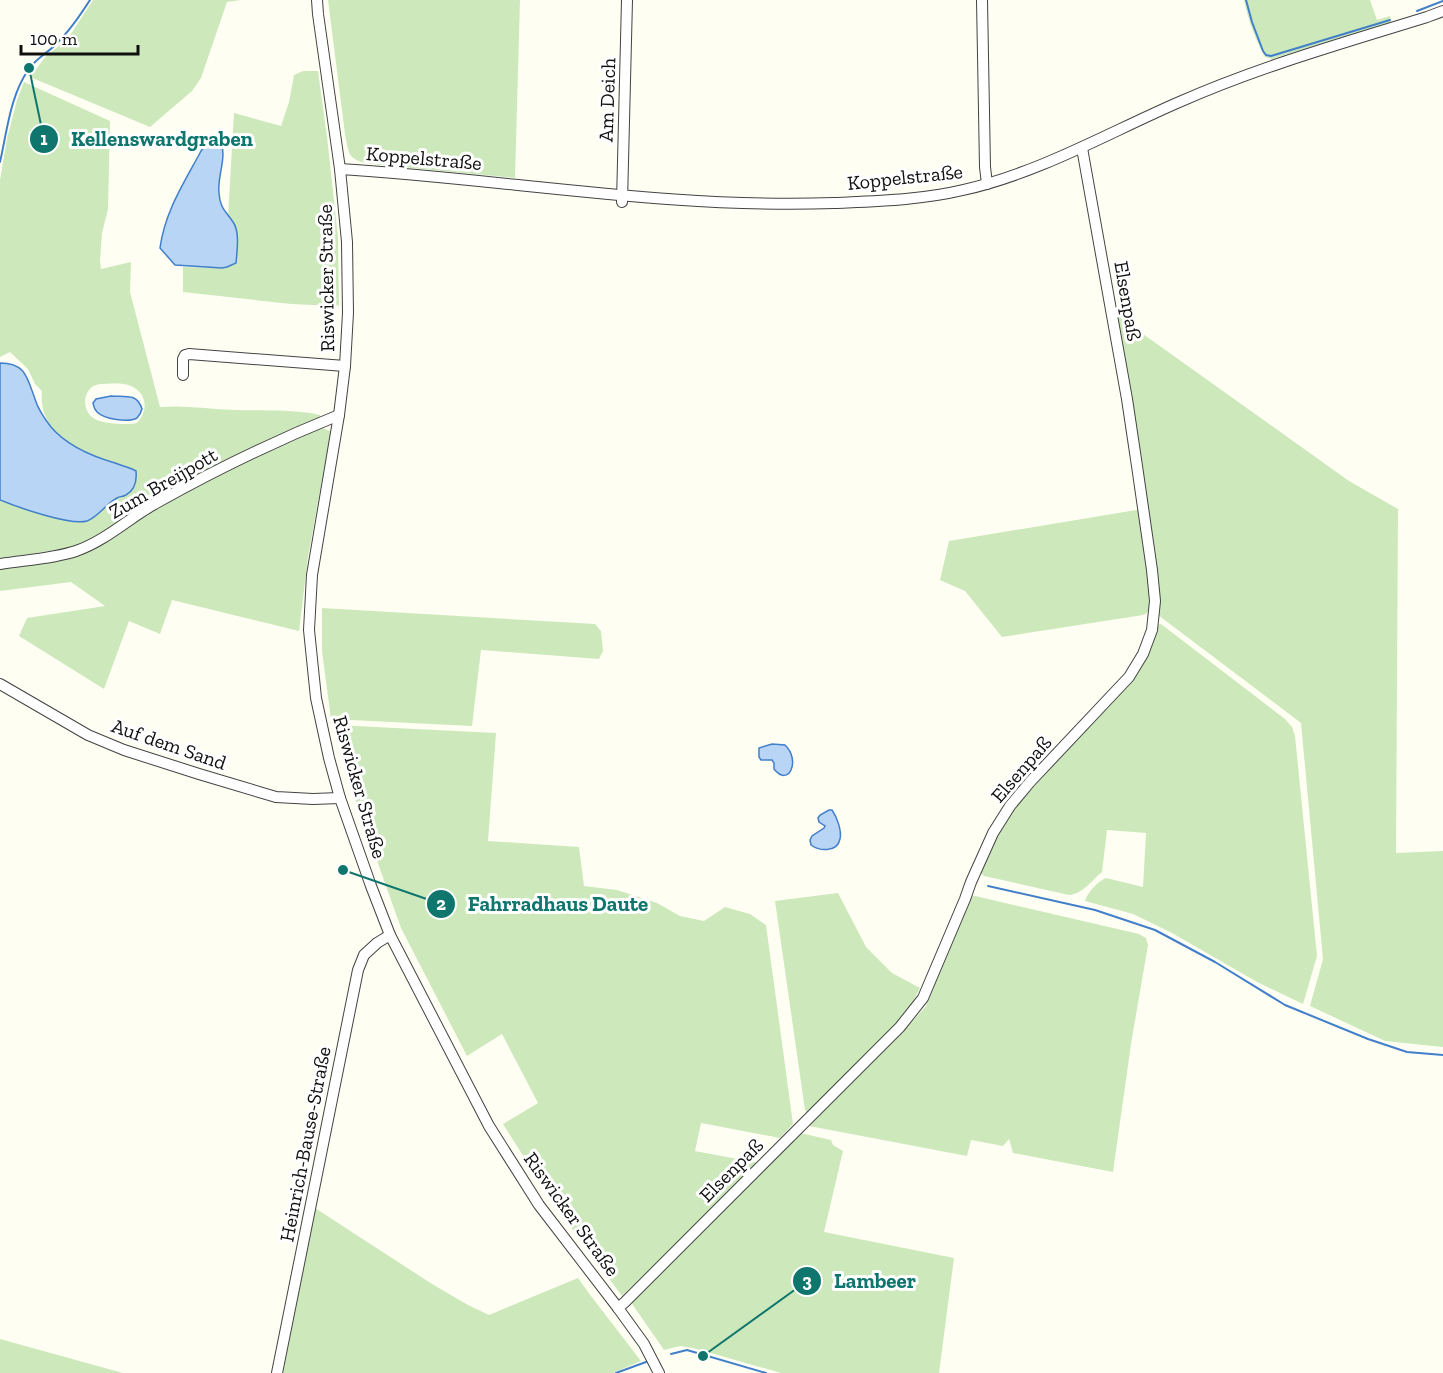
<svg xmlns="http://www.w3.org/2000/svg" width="1443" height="1373" viewBox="0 0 1443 1373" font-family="'Zilla Slab',serif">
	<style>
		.green { fill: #cde9bc; fill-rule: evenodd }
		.water { fill: #b8d5f5; stroke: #417fcb; stroke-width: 1.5 }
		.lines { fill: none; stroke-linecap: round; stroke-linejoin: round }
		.stream { stroke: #417fcb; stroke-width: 2 }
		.minor-casing { stroke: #434343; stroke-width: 12 }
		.minor { stroke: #fff; stroke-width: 10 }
		.labels { text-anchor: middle; stroke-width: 6; stroke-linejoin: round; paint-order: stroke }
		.street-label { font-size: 20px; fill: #101010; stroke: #fff }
		.leader { fill: none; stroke: #0f766e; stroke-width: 2 }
		.callout-dot { fill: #0f766e; stroke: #fff; stroke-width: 2 }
		.mark-label { font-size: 18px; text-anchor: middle; font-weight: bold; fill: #fff }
		.callout-label { font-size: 21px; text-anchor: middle; font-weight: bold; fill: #0f766e; stroke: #fff; stroke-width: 6; stroke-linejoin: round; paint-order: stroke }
	</style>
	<rect width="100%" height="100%" fill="#fffef3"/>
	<g class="green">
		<path d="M93 0H241L227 2 201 78 192 91 150 127 30 77 47 55 67 40Z"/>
		<path d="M328 0H520L515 178 371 164C348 160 349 155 345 134Z"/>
		<path d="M1244 0H1370L1377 20 1390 16 1391 22 1272 59 1265 57C1255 39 1248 20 1244 0Z"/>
		<path d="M303 71H318L327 137 338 237 339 305 336 306 291 304 183 292V267L222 268 236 259C235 245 239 228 228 217L234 113 281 126 289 102 294 75Z"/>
		<path d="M24 82 110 121 108 209 102 233 100 261 101 269 131 262 130 292 160 407C185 405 210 409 235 410 264 411 293 409 320 415V417L86 542 67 548 0 559V501L42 514 77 522 108 505 117 498 127 495 132 490 136 483 129 468C92 458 37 439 42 391L35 384 28 369 10 352 0 357V180L7 139 17 100ZM100 384C110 384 122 382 131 386 148 394 148 411 137 423 128 425 103 424 95 419 84 413 81 396 92 387 94 385 97 385 100 384Z"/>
		<path d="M1115 314 1349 481 1398 509 1396 853 1443 851V1047L1385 1041 1310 1006 1323 959 1301 723 1158 615Z"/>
		<path d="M323 428 330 431V436L308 557 299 631 172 600 160 634 129 621 104 689 19 636 27 618 105 606 71 582 0 591V567L72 554 202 480 315 430Z"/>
		<path d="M1142 509 1152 604 1147 613 1143 615 1002 637 965 591 940 580 949 541Z"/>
		<path d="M322 608 595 624 601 631 603 651 599 659 481 650 472 726 331 719 322 651Z"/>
		<path d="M1161 624 1285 719 1292 727 1295 736 1317 956 1303 1004 1257 982 1172 933 1133 914 1085 901C1087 893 1098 881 1106 878L1143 887 1146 833 1107 830 1102 872C1092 880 1083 894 1069 895L984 876 981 873V869L994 838 1013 808 1128 686 1157 625Z"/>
		<path d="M335 725 496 733 488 841 579 847 584 886 617 890 657 903 680 916 704 921 725 907 750 914 766 925 793 1124 780 1138 701 1123 695 1151 759 1163 622 1296 555 1206 503 1124 538 1103 502 1034 467 1056 401 928 351 788Z"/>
		<path d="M838 893 866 947 892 973 920 988 910 1007 894 1026 809 1111 807 1112 805 1110 775 901Z"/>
		<path d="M971 895 1139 934 1146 938 1148 945 1131 1044 1113 1172 1013 1153 1009 1139 1003 1146 971 1140 967 1156 809 1126V1124L853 1080 902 1033 926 1006Z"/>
		<path d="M800 1133 831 1140 833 1145 843 1151 824 1232 954 1258 939 1373H781L693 1348 680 1346 664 1350 630 1301Z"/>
		<path d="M315 1208 432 1284 468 1305 489 1315 578 1278 591 1296 641 1361 613 1373H283Z"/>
		<path d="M0 1339 123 1373H0Z"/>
	</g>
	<g class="water">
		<path d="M216 140 221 142C227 159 217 176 219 193 220 209 226 211 233 222 240 231 237 252 236 263L227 267 222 268 175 265 160 248C165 211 184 183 201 151L207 143Z"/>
		<path d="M0 363C26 363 27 378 35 399 38 409 44 418 51 427 67 446 91 456 115 463 122 466 129 467 136 471 137 481 135 490 126 495 120 498 123 495 117 498 106 504 98 517 87 521 71 526 17 507 0 500Z"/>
		<path d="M111 396C126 397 137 393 142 409 141 413 140 415 137 418 128 423 104 419 97 412 94 409 94 408 93 403L96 399Z"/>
		<path d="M772 744 785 745C801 760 789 788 774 769V763L772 760H761L759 757V748Z"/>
		<path d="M829 810H832C837 817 842 831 840 839 837 853 819 851 811 845L810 840 812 836 824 828 825 826 819 822 818 818 820 815Z"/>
	</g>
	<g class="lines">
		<g class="stream">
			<path d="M1246 0 1252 22 1263 51 1266 55 1271 56 1390 20"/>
			<path d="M1417 11 1443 1"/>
			<path d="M0 162C7 132 10 95 29 69 37 57 50 52 59 41 71 29 81 14 90 0"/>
			<path d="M988 886 1095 910 1155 930 1215 962 1285 1005 1368 1039 1407 1052 1443 1055"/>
			<path d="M671 1354 687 1350 766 1373"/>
			<path d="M616 1373 646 1362"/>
		</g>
		<defs>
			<g id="minor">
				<path d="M317 0 318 14 340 169 347 242 348 313 345 366 339 415 312 575 309 630 316 698 329 758 340 798 371 886 390 935 489 1126 539 1205 618 1308 644 1344 659 1373"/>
				<path d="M982 0 985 167 987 184"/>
				<path d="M340 169C504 179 669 209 834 203 877 201 921 200 963 190 1039 173 1106 134 1177 103 1258 67 1343 43 1427 17L1443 11"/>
				<path d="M622 202 627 0"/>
				<path d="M183 375V359L185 355 189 354 345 366"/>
				<path d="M0 564C25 560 52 559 76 551 107 540 130 517 158 502 217 469 277 440 339 415"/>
				<path d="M0 684 88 735 124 750 199 774 276 797 313 799 340 798"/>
				<path d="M618 1308 625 1302 900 1027 923 998 965 899 971 882 993 833 1010 806 1030 782 1129 677 1143 654 1152 630 1155 601 1152 570 1137 466 1127 399 1082 148"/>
				<path d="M277 1373 358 970 364 955 377 943 390 935"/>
			</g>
		</defs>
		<use href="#minor" class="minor-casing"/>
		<use href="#minor" class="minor"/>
	</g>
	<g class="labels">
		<g class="street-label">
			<text transform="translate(607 100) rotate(-88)" y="7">Am Deich</text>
			<text transform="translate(424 158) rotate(5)" y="7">Koppelstraße</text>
			<text transform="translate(905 177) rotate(-6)" y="7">Koppelstraße</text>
			<text transform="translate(326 278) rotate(-91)" y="7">Riswicker Straße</text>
			<text transform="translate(1128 301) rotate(80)" y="7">Elsenpaß</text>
			<text transform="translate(163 483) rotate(-30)" y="7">Zum Breijpott</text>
			<text transform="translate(169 744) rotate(19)" y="7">Auf dem Sand</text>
			<text transform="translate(1021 769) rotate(-49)" y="7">Elsenpaß</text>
			<text transform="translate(360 787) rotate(74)" y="7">Riswicker Straße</text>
			<text transform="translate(305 1144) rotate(-79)" y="7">Heinrich-Bause-Straße</text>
			<text transform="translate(731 1170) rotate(-45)" y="7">Elsenpaß</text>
			<text transform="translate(572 1214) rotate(54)" y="7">Riswicker Straße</text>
		</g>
	</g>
	<path class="leader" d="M29 68L44 139M343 870L441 904M703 1356L807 1281"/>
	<g class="callout-dot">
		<circle cx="29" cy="68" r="6"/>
		<circle cx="343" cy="870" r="6"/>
		<circle cx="703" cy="1356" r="6"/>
		<circle cx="44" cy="139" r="15"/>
		<circle cx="441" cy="904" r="15"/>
		<circle cx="807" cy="1281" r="15"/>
	</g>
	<g class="mark-label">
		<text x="44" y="145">1</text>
		<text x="441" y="910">2</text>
		<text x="807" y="1287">3</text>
	</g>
	<g class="callout-label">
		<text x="162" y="146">Kellenswardgraben</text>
		<text x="558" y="911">Fahrradhaus Daute</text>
		<text x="875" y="1288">Lambeer</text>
	</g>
	<path d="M21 45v9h117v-9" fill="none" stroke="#101010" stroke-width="3"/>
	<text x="30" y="45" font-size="18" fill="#101010" stroke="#ffffff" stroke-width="4.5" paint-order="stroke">100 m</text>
</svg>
